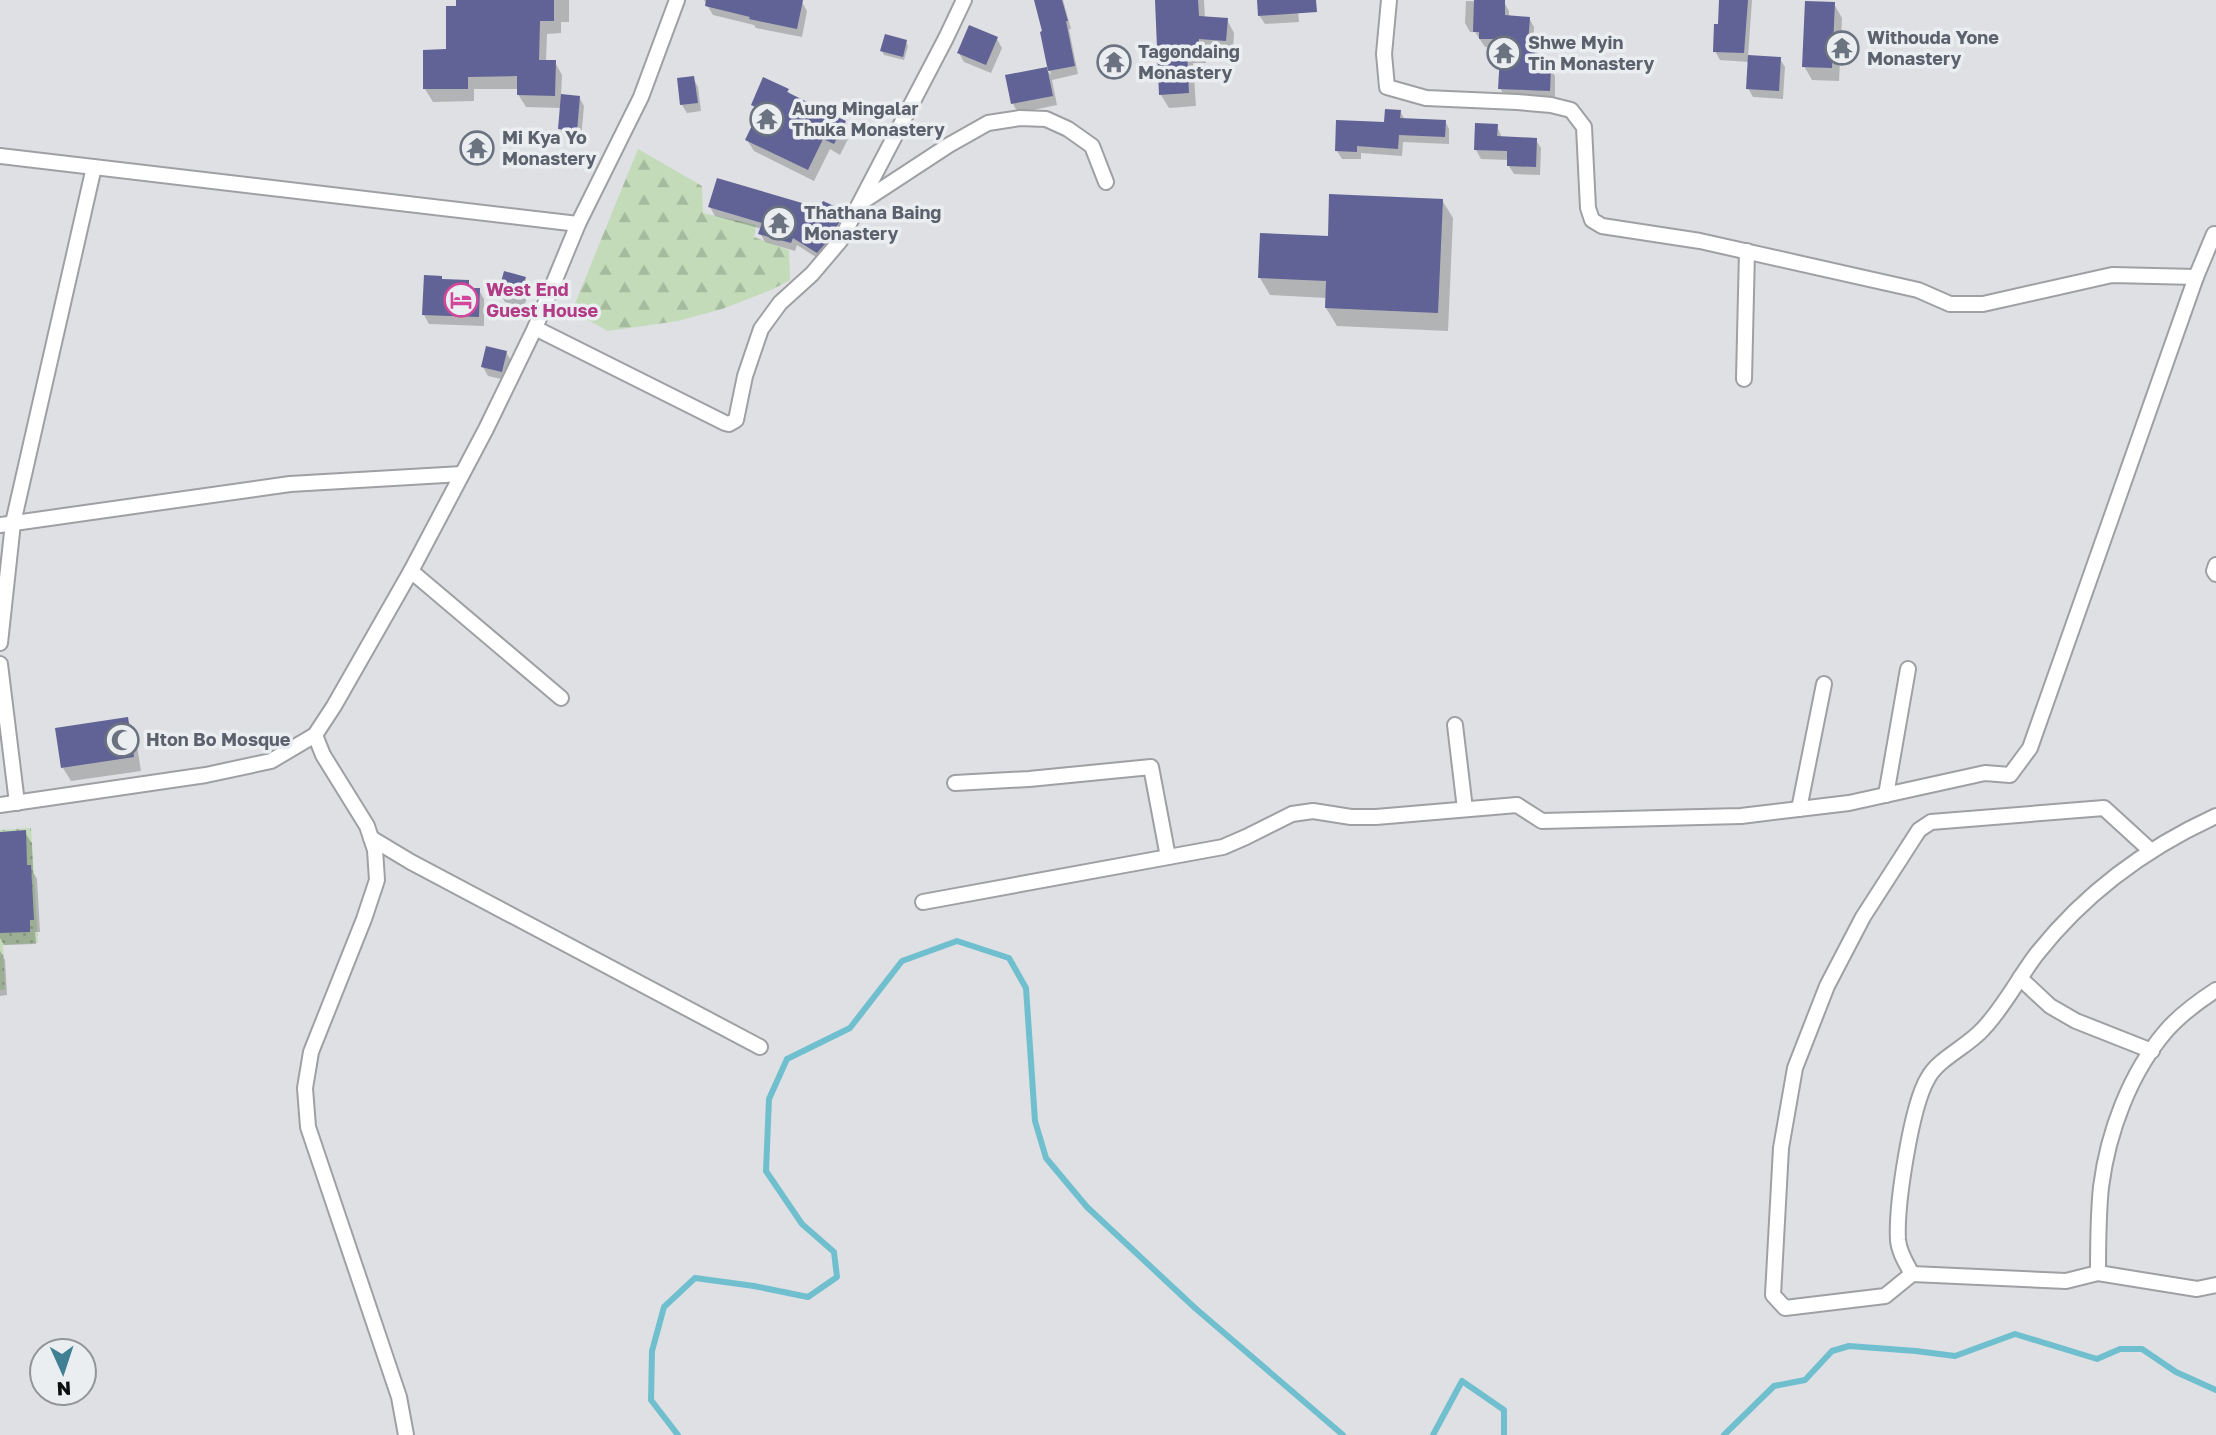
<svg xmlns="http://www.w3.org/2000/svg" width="2216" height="1435" viewBox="0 0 2216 1435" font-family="'Golos Text',sans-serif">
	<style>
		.grass { fill: url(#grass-dots) }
		.forest { fill: url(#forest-firs) }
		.shadow { fill: #0003 }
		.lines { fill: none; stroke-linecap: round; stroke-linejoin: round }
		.stream { stroke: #70bfcf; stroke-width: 6 }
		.building { fill: #616295 }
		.minor-casing { stroke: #9ea0a3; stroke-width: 18 }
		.minor { stroke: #fff; stroke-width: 14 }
		.labels { text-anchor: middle; stroke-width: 7; stroke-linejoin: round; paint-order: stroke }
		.worship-label { font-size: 18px; font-weight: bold; fill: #5b616d; stroke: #ebeef0; text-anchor: start }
		.hotel-label { font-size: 18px; font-weight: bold; fill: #b23c85; stroke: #ebeef0; text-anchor: start }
	</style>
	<defs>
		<pattern id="grass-dots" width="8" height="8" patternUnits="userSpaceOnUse" patternTransform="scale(1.75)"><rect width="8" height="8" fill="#c3dbb9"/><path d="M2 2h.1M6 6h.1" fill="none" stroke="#a6bb9e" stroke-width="1.8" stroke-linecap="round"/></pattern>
		<pattern id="forest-firs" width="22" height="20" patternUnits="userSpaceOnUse" patternTransform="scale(1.75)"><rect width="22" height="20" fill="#c3dbb9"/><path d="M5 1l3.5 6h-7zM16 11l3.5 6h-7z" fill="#a6bb9e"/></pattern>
	</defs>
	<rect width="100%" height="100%" fill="#dee0e3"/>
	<path class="grass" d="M31 828 38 943 3 945 5 989 0 990V830Z"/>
	<path class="forest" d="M638 149 702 186 703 213 756 225 754 237 789 250 790 280 771 290 722 309 678 321 608 331 572 311Z"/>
	<g class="shadow">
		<path d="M458 0H569V22H561V33L547 34 546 62H555L562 75 561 96 579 97 584 106 581 139 565 138 560 129 562 108 526 107 518 94V89H474V101L433 102 425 89 447 51Z"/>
		<path d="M704 0H790L802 2 807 11 802 37 756 28 754 25 713 15Z"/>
		<path d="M1036 0H1063L1071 29H1069L1078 74 1052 80 1057 105 1018 113 1013 104 1007 77 1046 69 1051 75 1042 33H1045Z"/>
		<path d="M1157 0H1204L1205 18 1227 20 1234 33 1233 54 1205 52 1206 63H1193L1196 106 1169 108 1161 95Z"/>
		<path d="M1258 0H1297L1299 22 1265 24 1259 15Z"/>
		<path d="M1721 0H1752L1748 57 1780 59 1785 67 1783 99 1753 97 1748 88 1749 62 1720 60 1715 51 1720 26Z"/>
		<path d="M1466 1 1504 2 1509 11V17L1529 18 1534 27 1533 47 1539 56 1538 67 1550 68 1555 76V99L1505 97 1500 88 1502 48 1485 47 1475 32H1470L1465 23Z"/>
		<path d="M1834 4 1842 18 1839 81 1812 80 1804 66Z"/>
		<path d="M997 39 1002 48 991 73 964 62 959 53Z"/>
		<path d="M906 42 908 46 904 60 884 55 882 51Z"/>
		<path d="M693 78 698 87 701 111 687 113 682 105Z"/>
		<path d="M787 90 791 95 845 122 851 133 840 155 830 149 814 181 754 151 747 140 759 116 753 105Z"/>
		<path d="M1400 111 1405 120 1445 121 1449 129V144L1403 142 1402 156 1361 153V159H1342L1337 151 1386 123Z"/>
		<path d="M1497 126 1502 138 1536 140 1541 148 1540 175 1514 174 1509 166V160L1481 159 1476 150Z"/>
		<path d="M1442 200 1453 218 1448 331 1337 326 1326 308 1327 298 1270 295 1260 278 1329 238Z"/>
		<path d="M710 207 844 212 849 220 822 261 797 245 795 251 765 242 760 233 762 229 715 216Z"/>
		<path d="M525 279 530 288 524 307 505 302 500 293Z"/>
		<path d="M443 281 468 282 473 290H479L484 299V326L429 324 424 315Z"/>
		<path d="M506 352 511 361 506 380 488 376 483 367Z"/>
		<path d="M127 719 135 733 141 771 71 781 63 768Z"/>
		<path d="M25 832 32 844 33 872 37 879 40 932H35L36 944 4 945 0 938V833Z"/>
		<path d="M0 951 5 960 7 995 0 996Z"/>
	</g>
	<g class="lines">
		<g class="stream">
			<path d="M678 1435 651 1400 652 1351 664 1307 695 1278 754 1286 808 1297 837 1277 834 1252 802 1224 766 1171 769 1099 787 1059 850 1028 902 961 957 941 1009 958 1026 988 1035 1121 1046 1158 1087 1207 1195 1308 1343 1435"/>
			<path d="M1433 1435 1462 1381 1504 1410V1435"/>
			<path d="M1724 1435 1774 1386 1805 1380 1832 1351 1849 1346 1916 1351 1955 1356 2015 1334 2097 1359 2120 1349H2142L2176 1372 2216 1390"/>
		</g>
	</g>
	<g class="building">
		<path d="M456 0H554V21H540L539 60H556L555 96 517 95V76L468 77V89H423V50L446 49V6H456Z"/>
		<path d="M706 0H803L797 29 749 19 750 17 705 6Z"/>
		<path d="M1034 0H1062L1068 21H1066L1075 66 1048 71 1040 32 1042 31Z"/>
		<path d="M1155 0H1198L1199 16 1228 18 1226 41 1199 39V50H1187L1189 93 1159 95Z"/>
		<path d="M1257 0H1316L1317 12 1258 16Z"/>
		<path d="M1474 0H1505V15L1530 17 1528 45 1535 46 1534 65 1551 66 1550 91 1498 89 1501 39H1479V32H1473Z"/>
		<path d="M1719 0H1748L1744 53 1713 52 1714 24H1718Z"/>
		<path d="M1805 1 1835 2 1832 68 1802 67Z"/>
		<path d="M969 25 998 37 986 65 957 53Z"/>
		<path d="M885 34 907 40 903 57 880 51Z"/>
		<path d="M1748 55 1781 57 1779 91 1746 89Z"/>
		<path d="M1047 67 1053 96 1011 104 1005 75Z"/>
		<path d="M694 76 698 103 680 105 677 78Z"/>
		<path d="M763 77 789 89 787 92 846 121 834 144 823 139 808 170 745 140 760 109 751 105Z"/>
		<path d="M561 94 580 96 577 131 558 129Z"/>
		<path d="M1385 109 1401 110 1400 118 1446 120 1445 137 1399 135 1398 149 1357 146V152L1335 151 1336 120 1384 122Z"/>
		<path d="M1475 123 1498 124 1497 136 1537 138 1536 167 1507 166V151L1474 150Z"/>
		<path d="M717 178 819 208 823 201 845 211 832 236 817 253 793 238 791 243 758 234 762 223 708 207Z"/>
		<path d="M1329 194 1443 199 1438 313 1325 308 1326 281 1258 278 1260 233 1328 236Z"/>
		<path d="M504 271 526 277 519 299 498 293Z"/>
		<path d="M424 275 442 276V279L469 280V288H480L479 317 422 315Z"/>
		<path d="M486 346 507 351 502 372 481 367Z"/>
		<path d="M128 717 134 757 61 768 55 728Z"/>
		<path d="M26 830 27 865H31L34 920H30V932L0 933V832Z"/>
	</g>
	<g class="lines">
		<defs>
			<g id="minor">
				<path d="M1389 0 1384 54 1387 87 1426 98 1517 102 1551 105 1571 110 1584 127 1588 208 1592 220 1602 226 1700 241 1918 290 1950 304H1983L2112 275 2196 277 2214 234"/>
				<path d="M0 156 578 224"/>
				<path d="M862 202 949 145 988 123 1020 118 1046 119 1068 129 1092 146 1106 182"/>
				<path d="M535 328 725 423 729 424 736 420 745 376 761 329 780 303 812 274 840 241 946 38 964 0"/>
				<path d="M1744 379 1747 251"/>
				<path d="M0 525 290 484 462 474"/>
				<path d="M2216 565 2214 571 2216 574"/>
				<path d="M411 571 561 698"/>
				<path d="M0 643 13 523 94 167"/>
				<path d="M0 664 17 803"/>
				<path d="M1455 725 1465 809"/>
				<path d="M955 783 1029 779 1151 767 1168 857"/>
				<path d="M1886 795 1908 669"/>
				<path d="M0 805 206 775 271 761 315 735"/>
				<path d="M1799 809 1824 684"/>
				<path d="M371 838 411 862 760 1047"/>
				<path d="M2151 851 2104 808 1931 822 1919 830 1863 917 1827 986 1795 1068 1781 1148 1773 1295 1785 1308 1885 1296 1912 1274 2066 1281 2098 1273 2197 1289 2216 1285"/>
				<path d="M923 902 1223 847 1246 837 1292 814 1313 811 1351 817H1376L1517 805 1542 821 1741 816 1849 803 1985 773 2010 775 2030 748 2196 277"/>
				<path d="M2020 978 2050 1006 2076 1021 2152 1051"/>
				<path d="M2098 1273C2098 1245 2098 1216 2101 1187 2108 1132 2130 1073 2166 1031 2180 1015 2199 1001 2216 990"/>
				<path d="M1912 1274C1906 1263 1899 1252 1898 1240 1896 1206 1911 1106 1928 1078 1939 1058 1967 1047 1983 1029 2004 1007 2018 979 2036 955 2083 895 2146 848 2216 816"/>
				<path d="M406 1435 399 1397 308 1127 305 1088 311 1052 364 919 377 880 375 850 367 826 323 755 315 735 334 706 411 571 486 429 535 328 578 224 641 97 677 0"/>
			</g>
		</defs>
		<use href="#minor" class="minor-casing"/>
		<use href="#minor" class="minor"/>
	</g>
	<defs>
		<symbol id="temple-ring" viewBox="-11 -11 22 22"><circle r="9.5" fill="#ebeef0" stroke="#6b7280" stroke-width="1.5"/><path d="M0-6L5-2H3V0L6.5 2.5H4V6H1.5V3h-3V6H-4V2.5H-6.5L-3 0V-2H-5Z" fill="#6b7280"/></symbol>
		<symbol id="hotel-ring" viewBox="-11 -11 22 22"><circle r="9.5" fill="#ebeef0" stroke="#d1479c" stroke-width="1.5"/><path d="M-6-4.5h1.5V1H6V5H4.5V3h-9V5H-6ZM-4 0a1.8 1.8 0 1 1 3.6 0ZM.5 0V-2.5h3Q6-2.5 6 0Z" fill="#d1479c"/></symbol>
		<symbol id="mosque-ring" viewBox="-11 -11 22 22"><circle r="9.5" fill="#ebeef0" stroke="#6b7280" stroke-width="1.5"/><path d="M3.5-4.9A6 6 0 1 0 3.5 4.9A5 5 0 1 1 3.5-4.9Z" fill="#6b7280"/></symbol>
	</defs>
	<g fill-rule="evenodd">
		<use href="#temple-ring" x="1823" y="29" width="38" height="38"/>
		<use href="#temple-ring" x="1485" y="34" width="38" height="38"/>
		<use href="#temple-ring" x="1095" y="43" width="38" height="38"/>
		<use href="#temple-ring" x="748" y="100" width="38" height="38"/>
		<use href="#temple-ring" x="458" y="129" width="38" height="38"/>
		<use href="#temple-ring" x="760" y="204" width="38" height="38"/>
		<use href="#hotel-ring" x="442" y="281" width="38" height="38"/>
		<use href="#mosque-ring" x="103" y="721" width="38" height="38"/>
	</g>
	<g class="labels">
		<g class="worship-label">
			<text x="1867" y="44">Withouda Yone<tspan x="1867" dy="21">Monastery</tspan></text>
			<text x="1528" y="49">Shwe Myin<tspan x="1528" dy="21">Tin Monastery</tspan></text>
			<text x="1138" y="58">Tagondaing<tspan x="1138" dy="21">Monastery</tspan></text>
			<text x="792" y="115">Aung Mingalar<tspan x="792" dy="21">Thuka Monastery</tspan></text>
			<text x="502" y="144">Mi Kya Yo<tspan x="502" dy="21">Monastery</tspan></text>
			<text x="804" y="219">Thathana Baing<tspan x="804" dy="21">Monastery</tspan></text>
			<text x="146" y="746">Hton Bo Mosque</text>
		</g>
		<g class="hotel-label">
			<text x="486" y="296">West End<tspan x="486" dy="21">Guest House</tspan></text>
		</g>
	</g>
	<g transform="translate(63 1372) rotate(177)"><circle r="33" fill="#ebeef0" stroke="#929496" stroke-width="2"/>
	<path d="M0-5L12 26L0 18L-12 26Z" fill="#408094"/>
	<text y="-10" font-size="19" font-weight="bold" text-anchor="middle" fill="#0d0e0f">N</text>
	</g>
</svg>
